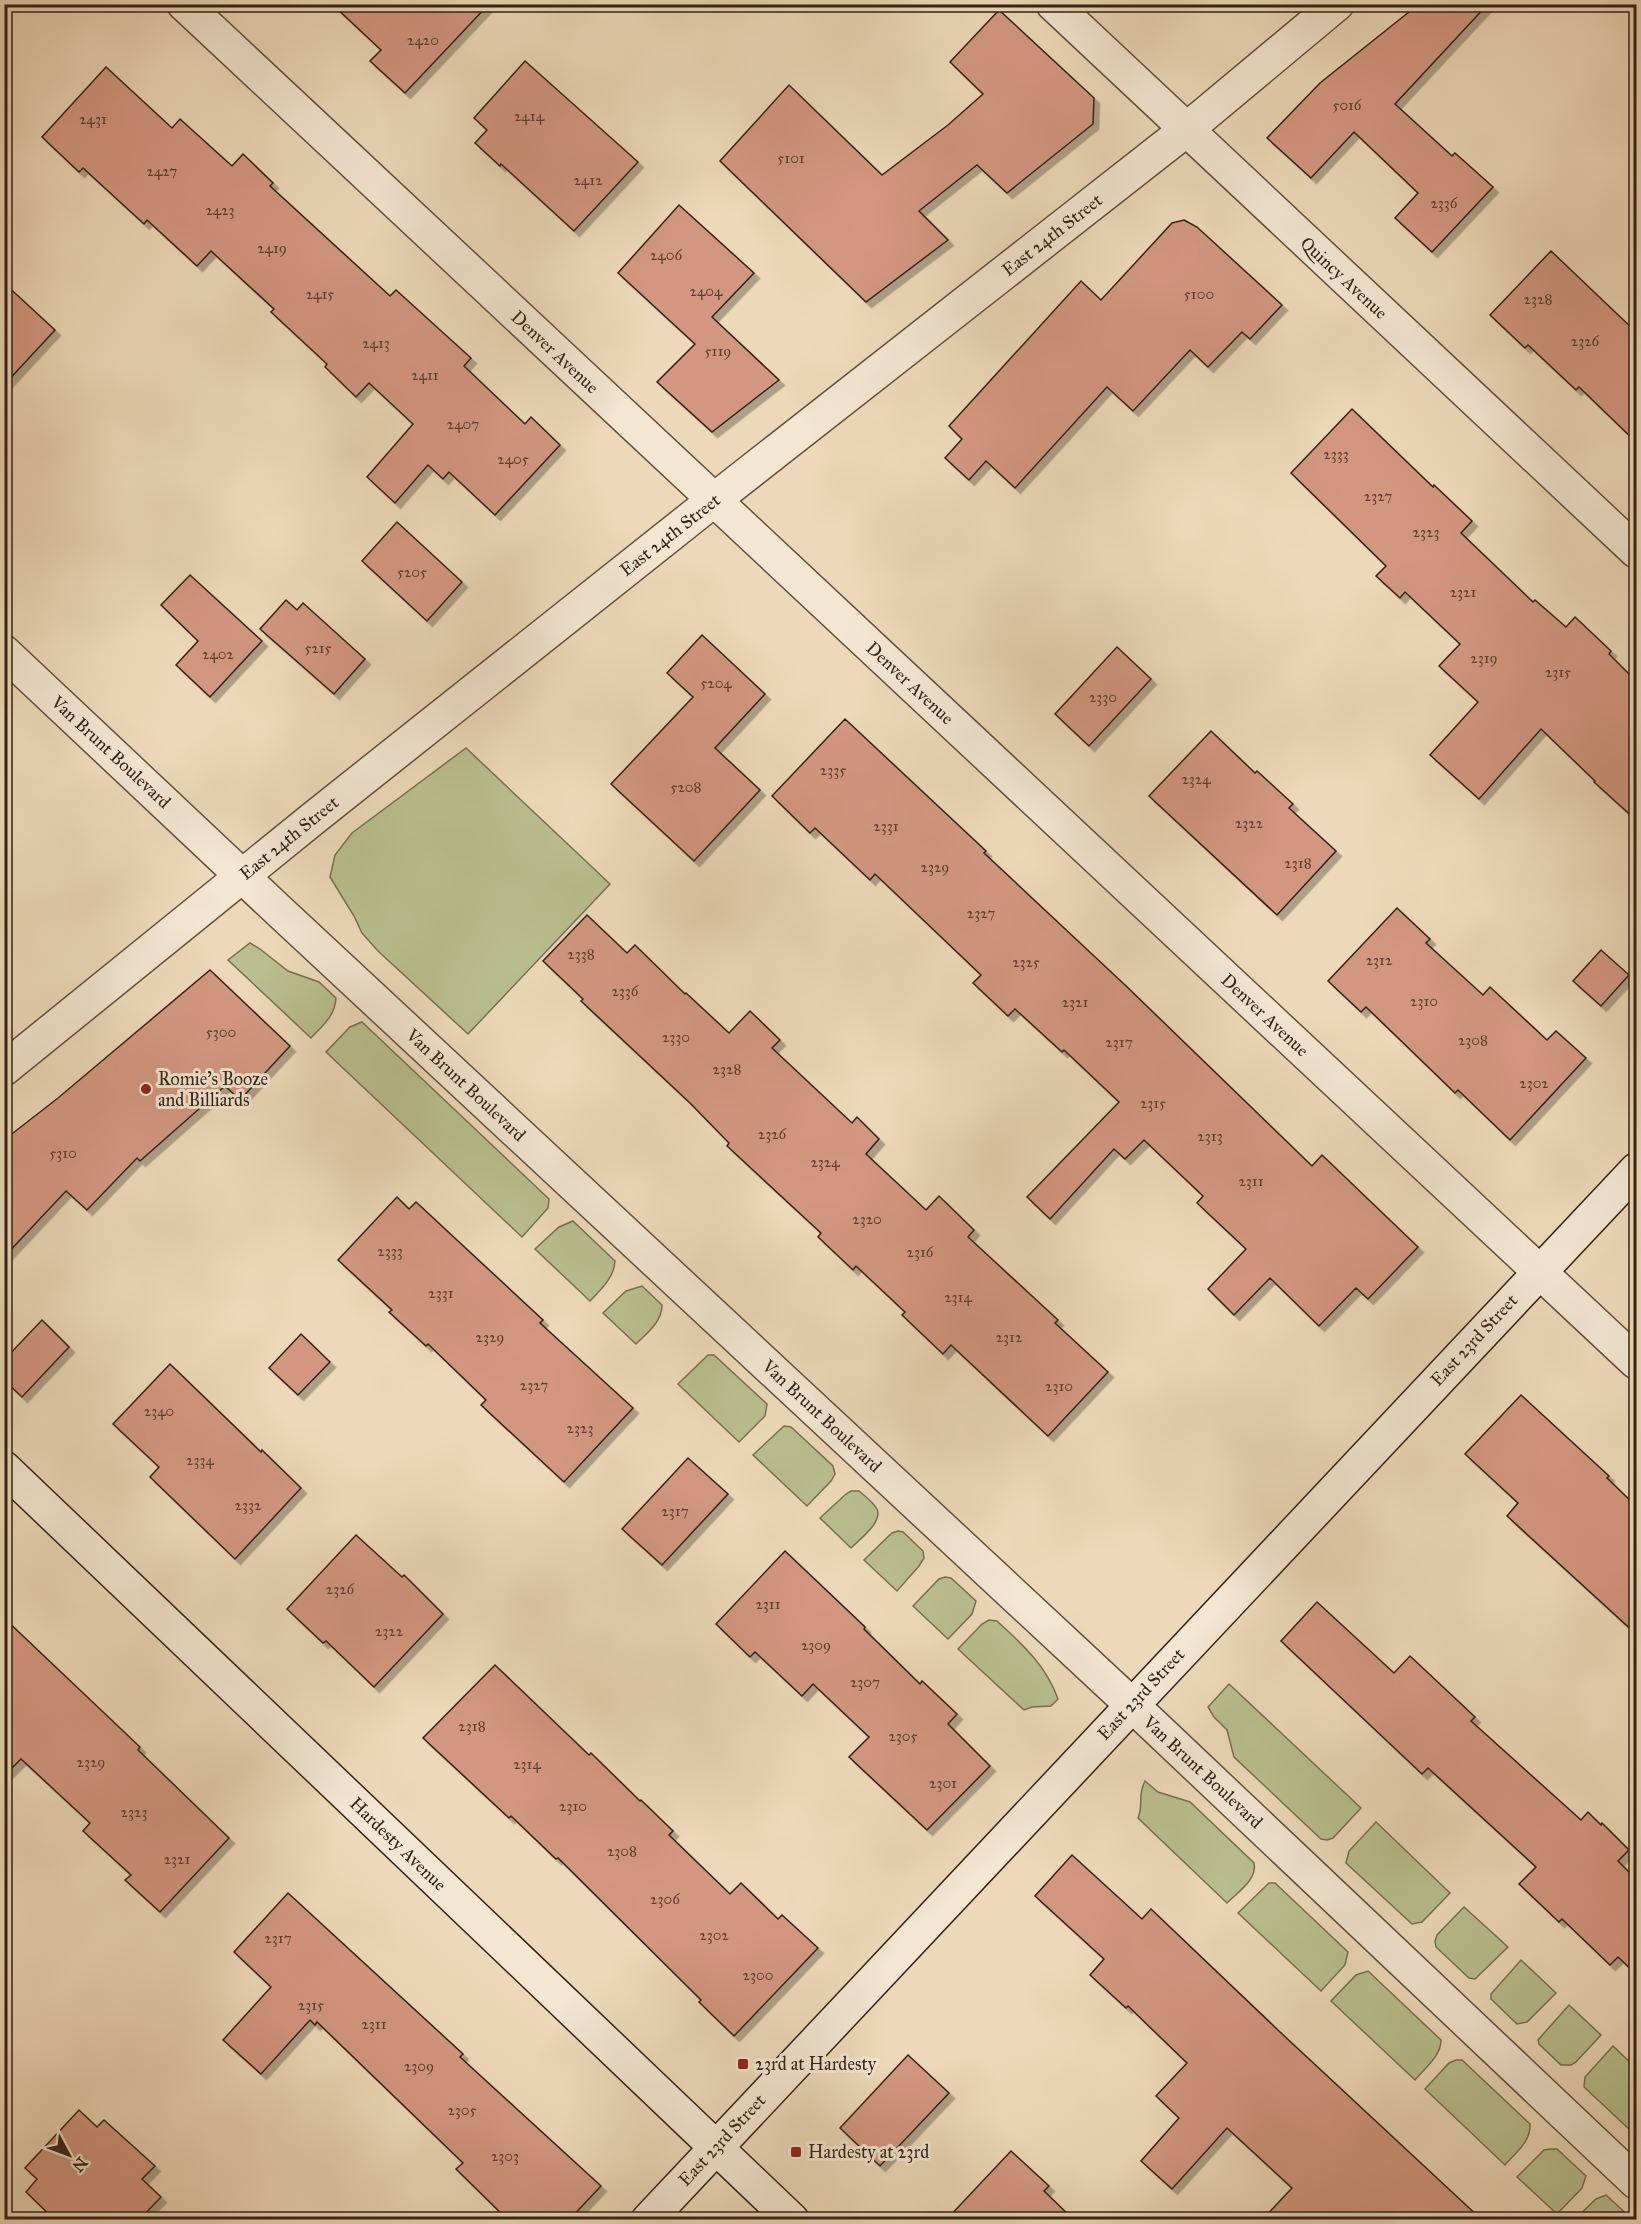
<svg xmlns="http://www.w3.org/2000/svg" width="1641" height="2224" viewBox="0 0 1641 2224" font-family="'IM FELL Great Primer',serif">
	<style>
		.green { fill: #b9bf8f; stroke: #767052; stroke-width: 1.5 }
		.building { fill: #d39781; stroke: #332214; stroke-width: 1.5; filter: url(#shadow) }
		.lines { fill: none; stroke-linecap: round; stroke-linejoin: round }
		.minor-casing { stroke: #62503d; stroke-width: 36 }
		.tertiary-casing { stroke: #62503d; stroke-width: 36 }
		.secondary-casing { stroke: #332214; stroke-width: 36 }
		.minor { stroke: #f3e6d2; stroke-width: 33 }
		.tertiary { stroke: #f3e6d2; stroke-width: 33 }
		.secondary { stroke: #f3e6d2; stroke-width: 33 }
		.poi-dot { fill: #8f2418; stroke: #f3e6d2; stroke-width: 2 }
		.labels { text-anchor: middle; stroke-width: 6; stroke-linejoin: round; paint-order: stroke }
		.number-label { font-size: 15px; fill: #5b3f2f }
		.street-label { font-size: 18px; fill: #332214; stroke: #f3e6d2 }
		.poi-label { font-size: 18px; fill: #332214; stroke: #f3e6d2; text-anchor: start }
	</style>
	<defs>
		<filter id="shadow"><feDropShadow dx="5.5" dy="5.5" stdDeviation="0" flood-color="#0004"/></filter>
	</defs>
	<rect width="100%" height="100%" fill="#edd9b9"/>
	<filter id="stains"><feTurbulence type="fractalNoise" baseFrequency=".00333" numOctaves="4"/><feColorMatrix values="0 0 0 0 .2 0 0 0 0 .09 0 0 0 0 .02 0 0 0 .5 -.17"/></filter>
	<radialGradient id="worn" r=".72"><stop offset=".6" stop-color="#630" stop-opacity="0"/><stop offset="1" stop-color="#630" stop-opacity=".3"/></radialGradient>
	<g class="green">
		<path d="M466 748 610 884 468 1034 378 951 362 933 354 916 330 877 335 855 352 833Z"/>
		<path d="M250 943 260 949 288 971 319 982 336 998C335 1016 323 1025 311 1038L228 960Z"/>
		<path d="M362 1022 549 1199 548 1208 522 1237 326 1052 350 1027Z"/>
		<path d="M573 1221 615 1261C614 1278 601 1289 590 1301L535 1249 559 1227Z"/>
		<path d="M642 1286 662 1305C662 1322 647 1333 636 1344L603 1313 626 1291Z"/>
		<path d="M708 1355H714L767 1404 765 1416 739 1442 678 1384Z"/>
		<path d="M784 1426 791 1427 833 1466 835 1474 831 1481 807 1506 753 1455Z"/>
		<path d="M851 1491H859C865 1496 873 1502 877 1509 883 1522 860 1539 851 1548L820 1518 846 1494Z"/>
		<path d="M898 1531 903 1532 923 1551 924 1558 919 1566 897 1591 864 1560 892 1533Z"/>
		<path d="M945 1577 951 1578 976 1601 972 1614 948 1639 913 1606 939 1579Z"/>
		<path d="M989 1620 997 1621C1022 1644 1046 1665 1058 1699L1051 1706 1032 1707 1024 1710 958 1649 982 1624Z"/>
		<path d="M1229 1684 1361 1808 1333 1838 1327 1840 1321 1839 1234 1757 1227 1730 1214 1717 1208 1707Z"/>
		<path d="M1145 1781 1158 1792 1190 1802 1254 1863C1258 1879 1237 1893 1227 1903L1138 1818C1144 1804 1137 1796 1145 1781Z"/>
		<path d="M1376 1822 1450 1893 1422 1922 1412 1924 1346 1863 1349 1851Z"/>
		<path d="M1269 1883H1275L1348 1952 1345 1965 1321 1991 1238 1913Z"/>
		<path d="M1464 1907 1508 1947 1475 1979 1469 1978 1436 1947 1435 1941 1437 1935Z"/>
		<path d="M1521 1960 1556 1993 1527 2022 1517 2024 1491 1999V1994Z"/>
		<path d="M1368 1971 1441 2040C1441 2056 1425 2068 1415 2080L1331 2001 1356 1975Z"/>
		<path d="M1569 2005 1601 2035 1576 2062 1571 2065H1561L1539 2044 1538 2040Z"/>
		<path d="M1613 2046 1636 2068V2129H1629L1584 2087 1585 2077Z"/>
		<path d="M1456 2060H1462L1530 2124C1531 2142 1516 2152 1505 2165L1425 2089 1449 2063Z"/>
		<path d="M1550 2149H1557L1586 2176 1582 2188 1557 2214 1517 2177 1544 2150Z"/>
		<path d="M1606 2195 1632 2219H1575L1596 2199Z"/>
	</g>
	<g class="building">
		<path d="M332 4H489L405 93 370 61 381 50Z"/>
		<path d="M1419 4H1488L1395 104 1452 156 1455 153 1493 187 1432 252 1395 218 1418 193 1354 132 1311 178 1267 138 1320 83Z"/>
		<path d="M999 10 1094 98 1093 124 1007 193 977 165 919 211 948 240 866 302 720 161 789 85 882 175 948 125 983 94 950 62Z"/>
		<path d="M525 61 638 162 574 231 501 164 500 166 475 143 487 130 474 118Z"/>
		<path d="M106 67 172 128 180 119 232 166 243 154 273 183 270 186 390 296 396 290 471 358 464 366 525 424 531 417 560 445 495 515 449 472 443 479 428 465 395 503 367 477 413 424 369 383 356 397 325 367 327 364 271 312 274 309 211 251 197 266 147 220 144 224 83 168 79 172 42 137Z"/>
		<path d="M679 205 754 273 712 317 779 380 712 432 657 382 695 344 618 273Z"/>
		<path d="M1184 220 1197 227 1282 305 1250 339 1242 332 1208 367 1190 350 1133 411 1107 387 1015 488 986 461 969 480 945 458 962 439 949 426 1081 281 1101 300 1172 223Z"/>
		<path d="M1551 251 1636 332V442L1579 387 1576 390 1528 345 1525 348 1490 315Z"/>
		<path d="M4 283 55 330 4 385Z"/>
		<path d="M1352 409 1433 487 1434 485 1472 521 1461 533 1533 602 1535 600 1566 627 1575 617 1611 651 1609 654 1636 681V820L1594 782 1595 781 1541 729 1479 799 1430 755 1478 702 1439 666 1460 644 1405 592 1400 598 1376 576 1386 566 1291 473Z"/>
		<path d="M397 522 462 582 427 621 362 561Z"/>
		<path d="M190 575 262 641 210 697 176 665 198 641 161 605Z"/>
		<path d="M286 600 297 610 303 603 365 659 334 694 260 629Z"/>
		<path d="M702 635 765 694 715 748 760 790 694 861 611 784 693 697 667 673Z"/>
		<path d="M1117 647 1151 679 1089 746 1055 714Z"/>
		<path d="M845 719 986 851 984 853 1125 985 1312 1166 1322 1155 1418 1247 1368 1299 1356 1288 1319 1326 1270 1278 1234 1315 1208 1289 1246 1249 1197 1203 1203 1196 1144 1140 1125 1159 1114 1149 1050 1219 1027 1197 1119 1102 1064 1050 1062 1052 1015 1009 1008 1016 973 983 981 975 875 874 870 880 815 828 810 833 772 796Z"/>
		<path d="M1211 731 1255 773 1257 771 1293 804 1289 808 1336 851 1277 915 1149 796Z"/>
		<path d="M1397 908 1430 939 1426 943 1483 995 1490 987 1547 1040 1556 1031 1586 1058 1510 1140 1458 1090 1455 1093 1366 1007 1361 1012 1328 981Z"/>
		<path d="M587 915 627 953 635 945 685 994 686 993 729 1033 750 1011 780 1040 772 1048 852 1123 857 1117 879 1139 866 1154 926 1210 939 1196 974 1230 968 1237 1058 1320 1055 1323 1108 1372 1048 1436 951 1345 943 1354 902 1315 905 1312 856 1266 853 1270 818 1237 821 1233 727 1146 729 1143 690 1103 581 1001 583 999 543 961Z"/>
		<path d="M1601 950 1629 975 1601 1006 1573 981Z"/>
		<path d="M210 970 290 1046 240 1100 225 1086 140 1161 137 1158 87 1210 66 1191 4 1257V1140L58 1098Z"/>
		<path d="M397 1197 409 1209 416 1202 543 1320 540 1323 633 1408 564 1482 481 1405 486 1400 428 1344 426 1346 389 1312 392 1310 338 1260Z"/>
		<path d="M42 1320 69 1347 22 1397 4 1380V1360Z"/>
		<path d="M301 1334 330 1362 298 1395 269 1368Z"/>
		<path d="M170 1364 261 1452 262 1450 301 1488 235 1559 150 1477 159 1467 113 1424Z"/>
		<path d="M1521 1395 1609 1476 1607 1478 1636 1506V1634L1507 1516 1518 1503 1465 1454Z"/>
		<path d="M688 1458 728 1494 662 1565 622 1529Z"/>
		<path d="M356 1535 402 1577 404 1575 443 1614 374 1687 326 1641 323 1643 287 1609Z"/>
		<path d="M785 1551 865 1627 864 1629 920 1684 922 1681 957 1714 948 1724 990 1766 927 1830 849 1757 869 1737 813 1684 802 1696 755 1652 750 1657 716 1624Z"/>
		<path d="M1317 1602 1394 1673 1410 1656 1475 1717 1471 1721 1581 1820 1588 1812 1601 1825 1602 1823 1629 1850 1618 1861 1636 1879V1974L1618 1957 1610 1965 1562 1919 1559 1922 1519 1884 1536 1867 1428 1768 1422 1774 1281 1641Z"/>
		<path d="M4 1618 140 1747 138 1750 229 1838 160 1912 125 1880 131 1875 83 1831 90 1823 21 1759 4 1776Z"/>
		<path d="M495 1665 589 1755 591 1753 640 1801 641 1800 673 1831 669 1835 730 1894 741 1883 778 1919 782 1915 818 1948 734 2036 699 2002 701 2000 558 1858 556 1859 511 1816 509 1818 423 1738Z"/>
		<path d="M1072 1855 1142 1919 1151 1909 1280 2032 1482 2220H1262L1292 2188 1227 2128 1172 2189 1141 2161 1179 2118 1156 2096 1187 2063 1128 2006 1126 2008 1090 1975 1104 1959 1035 1896Z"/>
		<path d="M288 1893 463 2054 460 2057 601 2186 569 2220H508L456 2169 463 2163 317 2022 315 2025 310 2020 261 2074 223 2040 271 1987 234 1952Z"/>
		<path d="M908 2055 949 2093 880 2166 840 2128Z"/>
		<path d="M79 2110 97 2127 104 2120 155 2166 142 2179 161 2197 139 2220H55L26 2192 37 2179 25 2168Z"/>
		<path d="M1011 2151 1049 2186 1044 2191 1074 2220H946Z"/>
	</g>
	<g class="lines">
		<defs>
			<g id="minor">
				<path d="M184 4 1636 1362"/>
				<path d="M1053 4 1636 551"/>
				<path d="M4 1069 315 817 714 500 1186 130 1337 4"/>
			</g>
			<path id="tertiary" d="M4 652 276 908 1132 1705 1636 2182"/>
			<g id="secondary">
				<path d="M4 1468 792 2220"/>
				<path d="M648 2220 1636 1170"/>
			</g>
		</defs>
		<use href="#minor" class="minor-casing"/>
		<use href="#tertiary" class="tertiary-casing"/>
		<use href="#secondary" class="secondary-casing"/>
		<use href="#minor" class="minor"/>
		<use href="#tertiary" class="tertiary"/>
		<use href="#secondary" class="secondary"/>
	</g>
	<g class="poi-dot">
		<circle cx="146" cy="1089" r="6"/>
		<rect x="737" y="2058" width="12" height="12" rx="3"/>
		<rect x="790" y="2146" width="12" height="12" rx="3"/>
	</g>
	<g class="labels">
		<g class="number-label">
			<text x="423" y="45">2420</text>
			<text x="1347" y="110">5016</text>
			<text x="529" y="121">2414</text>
			<text x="93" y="124">2431</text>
			<text x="791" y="163">5101</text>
			<text x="162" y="176">2427</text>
			<text x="588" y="185">2412</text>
			<text x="1444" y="208">2336</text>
			<text x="220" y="215">2423</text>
			<text x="272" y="253">2419</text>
			<text x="666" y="260">2406</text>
			<text x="706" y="296">2404</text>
			<text x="320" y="299">2415</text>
			<text x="1199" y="299">5100</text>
			<text x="1538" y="304">2328</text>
			<text x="1585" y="346">2326</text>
			<text x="376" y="348">2413</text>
			<text x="718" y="356">5119</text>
			<text x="425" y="380">2411</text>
			<text x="463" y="429">2407</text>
			<text x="1336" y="459">2333</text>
			<text x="513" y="464">2405</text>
			<text x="1378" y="501">2327</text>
			<text x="1426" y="537">2323</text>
			<text x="412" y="577">5205</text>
			<text x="1463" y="597">2321</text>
			<text x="318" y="653">5215</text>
			<text x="218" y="659">2402</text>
			<text x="1484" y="663">2319</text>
			<text x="1558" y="677">2315</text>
			<text x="716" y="688">5204</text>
			<text x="1103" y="702">2330</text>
			<text x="833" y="775">2335</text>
			<text x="1196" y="784">2324</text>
			<text x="686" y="792">5208</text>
			<text x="1249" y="828">2322</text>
			<text x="886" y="831">2331</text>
			<text x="1298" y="868">2318</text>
			<text x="935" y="872">2329</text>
			<text x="981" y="918">2327</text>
			<text x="581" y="959">2338</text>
			<text x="1379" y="965">2312</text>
			<text x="1026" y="967">2325</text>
			<text x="625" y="996">2336</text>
			<text x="1424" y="1006">2310</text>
			<text x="1075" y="1007">2321</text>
			<text x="221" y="1037">5300</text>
			<text x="676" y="1042">2330</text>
			<text x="1473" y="1045">2308</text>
			<text x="1119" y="1047">2317</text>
			<text x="727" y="1074">2328</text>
			<text x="1534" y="1088">2302</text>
			<text x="1153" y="1108">2315</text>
			<text x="772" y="1139">2326</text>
			<text x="1210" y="1141">2313</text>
			<text x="63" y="1158">5310</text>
			<text x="825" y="1167">2324</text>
			<text x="1251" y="1186">2311</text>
			<text x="867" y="1224">2320</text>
			<text x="390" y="1256">2333</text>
			<text x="920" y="1257">2316</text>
			<text x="441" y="1298">2331</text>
			<text x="958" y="1302">2314</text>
			<text x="490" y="1342">2329</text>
			<text x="1009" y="1342">2312</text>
			<text x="534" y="1390">2327</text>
			<text x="1059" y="1391">2310</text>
			<text x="159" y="1416">2340</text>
			<text x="580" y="1433">2323</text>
			<text x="200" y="1465">2334</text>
			<text x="248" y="1510">2332</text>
			<text x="675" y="1516">2317</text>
			<text x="340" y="1594">2326</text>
			<text x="768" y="1609">2311</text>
			<text x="389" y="1636">2322</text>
			<text x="816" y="1650">2309</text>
			<text x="865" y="1687">2307</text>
			<text x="472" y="1731">2318</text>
			<text x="903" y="1741">2305</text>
			<text x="91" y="1767">2329</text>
			<text x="527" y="1769">2314</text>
			<text x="943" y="1788">2301</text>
			<text x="573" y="1811">2310</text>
			<text x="134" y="1817">2323</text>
			<text x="622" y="1856">2308</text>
			<text x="177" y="1864">2321</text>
			<text x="665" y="1904">2306</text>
			<text x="714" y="1940">2302</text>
			<text x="278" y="1943">2317</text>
			<text x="758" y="1980">2300</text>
			<text x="311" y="2010">2315</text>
			<text x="374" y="2029">2311</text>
			<text x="419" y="2071">2309</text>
			<text x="462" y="2115">2305</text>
			<text x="505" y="2161">2303</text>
		</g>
		<g class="street-label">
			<text transform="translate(1052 235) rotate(-38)" y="6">East 24th Street</text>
			<text transform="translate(1344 278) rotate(43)" y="6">Quincy Avenue</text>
			<text transform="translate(555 352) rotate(43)" y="6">Denver Avenue</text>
			<text transform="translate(670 535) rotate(-38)" y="6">East 24th Street</text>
			<text transform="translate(910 683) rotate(43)" y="6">Denver Avenue</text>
			<text transform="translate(111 752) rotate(43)" y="6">Van Brunt Boulevard</text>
			<text transform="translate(289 838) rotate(-39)" y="6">East 24th Street</text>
			<text transform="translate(1265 1015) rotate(43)" y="6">Denver Avenue</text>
			<text transform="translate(466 1085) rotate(43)" y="6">Van Brunt Boulevard</text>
			<text transform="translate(1474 1340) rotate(-47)" y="6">East 23rd Street</text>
			<text transform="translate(822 1416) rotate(43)" y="6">Van Brunt Boulevard</text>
			<text transform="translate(1141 1694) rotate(-47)" y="6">East 23rd Street</text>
			<text transform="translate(1203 1772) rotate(43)" y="6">Van Brunt Boulevard</text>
			<text transform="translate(398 1844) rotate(44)" y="6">Hardesty Avenue</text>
			<text transform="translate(722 2140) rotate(-47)" y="6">East 23rd Street</text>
		</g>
		<g class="poi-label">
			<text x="158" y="1085">Romie's Booze<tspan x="158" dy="21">and Billiards</tspan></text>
			<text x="755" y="2070">23rd at Hardesty</text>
			<text x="808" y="2158">Hardesty at 23rd</text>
		</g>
	</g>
	<rect width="1641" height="2224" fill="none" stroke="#edd9b9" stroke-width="24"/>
	<rect x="6" y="6" width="1629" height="2212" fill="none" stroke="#332214" stroke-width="3"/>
	<rect x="12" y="12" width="1617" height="2200" fill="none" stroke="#332214" stroke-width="1.5"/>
	<g transform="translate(69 2155) rotate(131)" stroke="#f3e6d2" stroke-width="4.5" paint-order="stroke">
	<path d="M0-4.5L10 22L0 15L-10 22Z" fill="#332214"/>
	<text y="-9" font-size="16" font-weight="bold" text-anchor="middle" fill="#332214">N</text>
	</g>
	<rect width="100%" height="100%" filter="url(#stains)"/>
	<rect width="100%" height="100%" fill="url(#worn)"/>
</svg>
